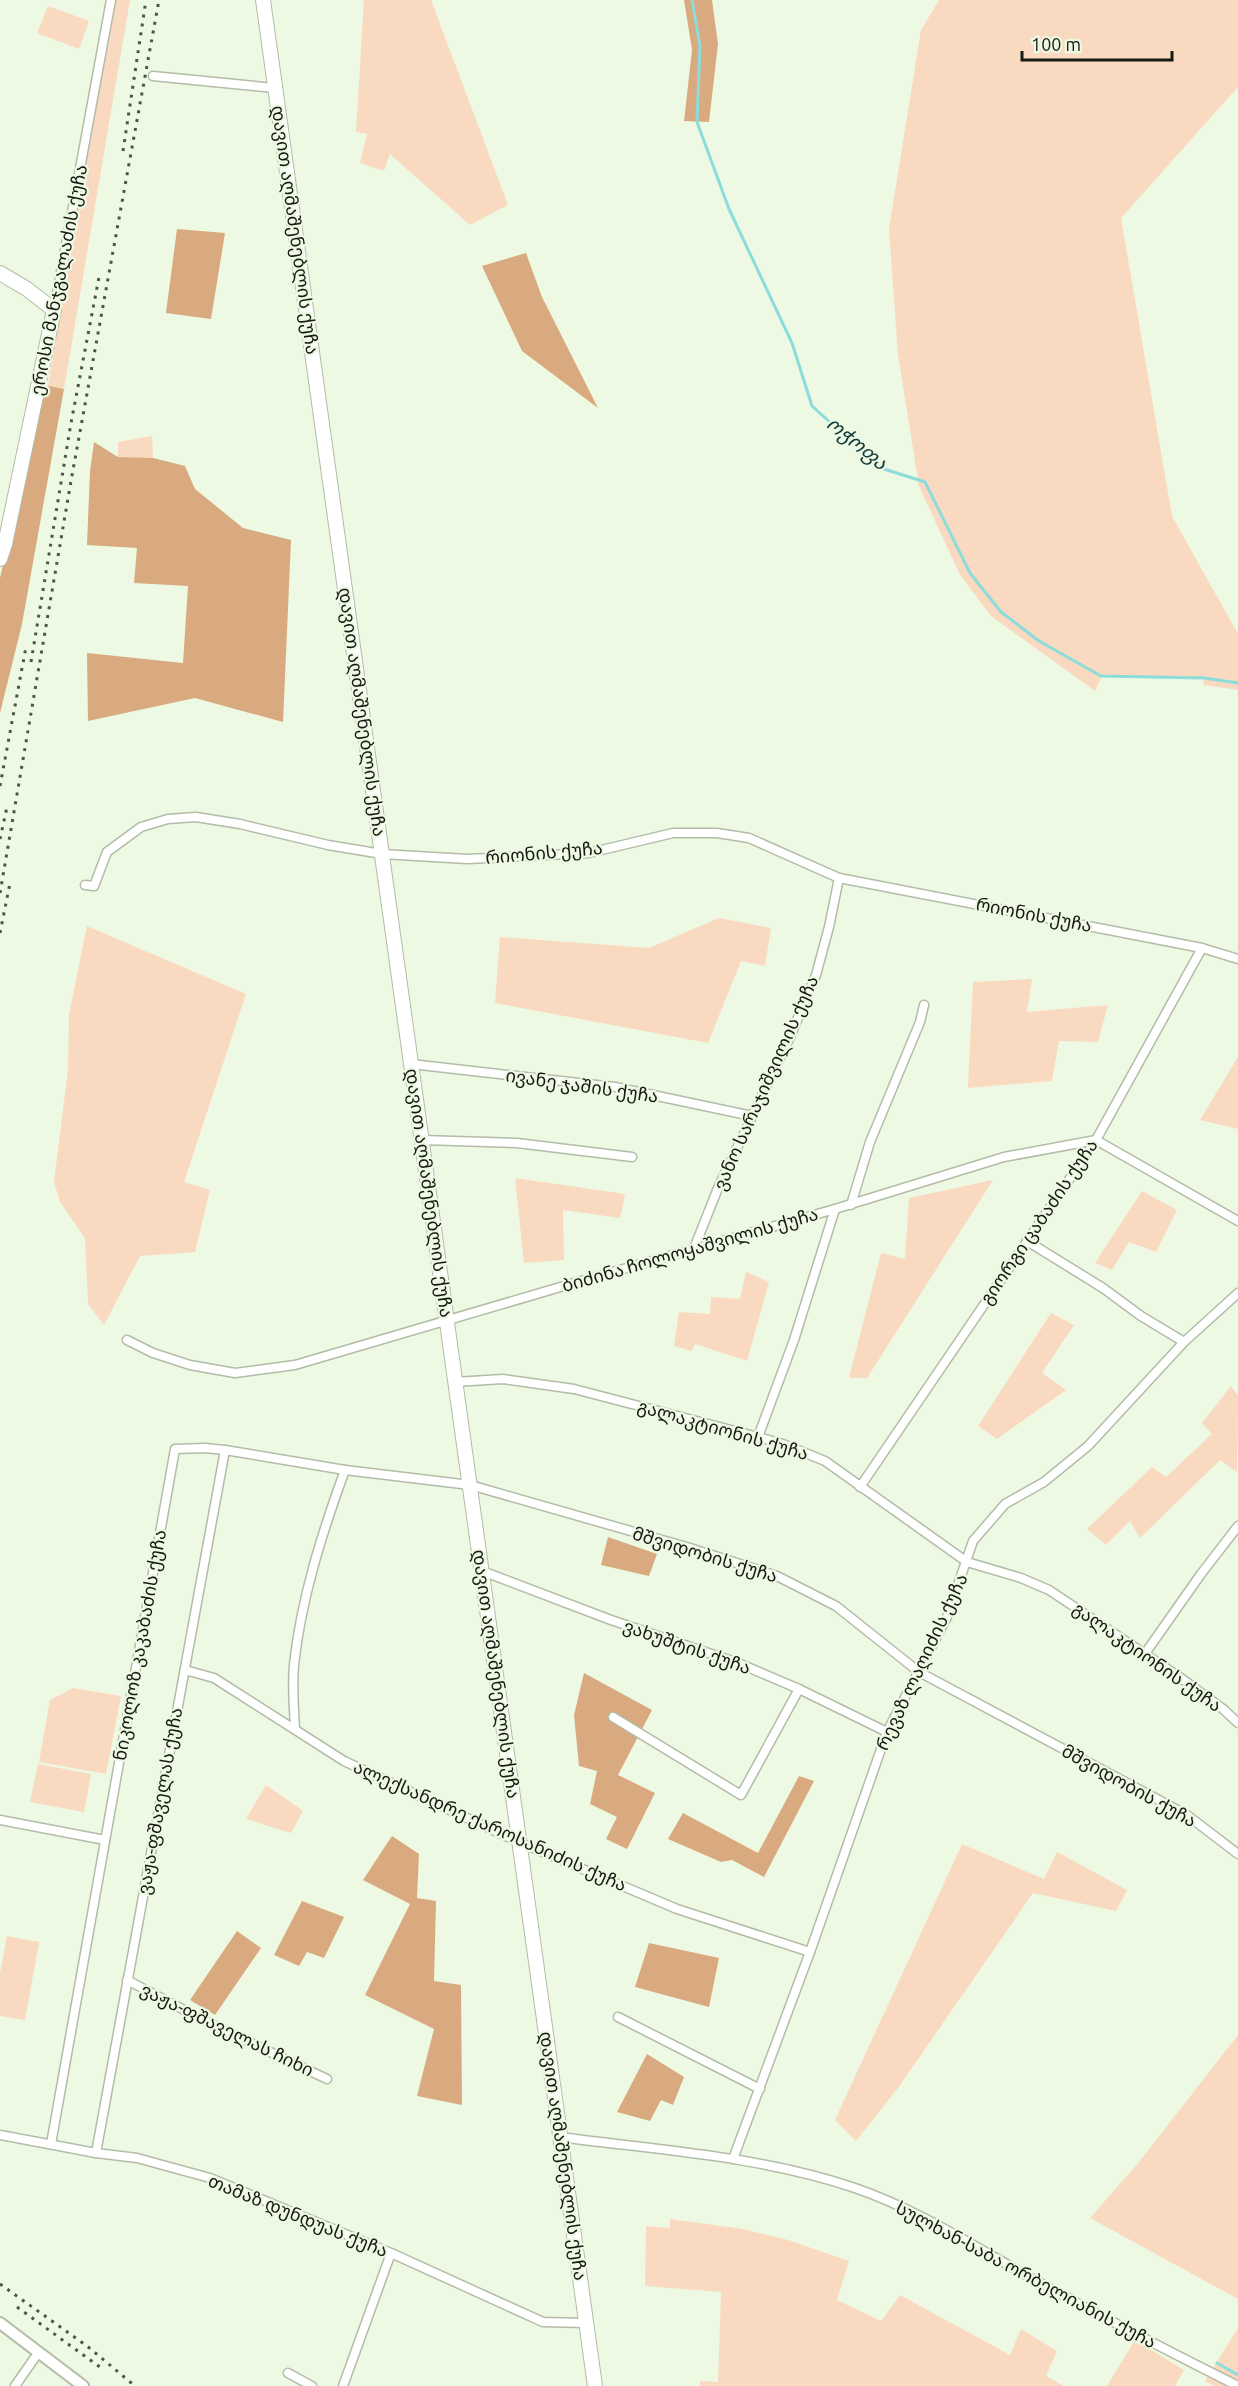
<svg xmlns="http://www.w3.org/2000/svg" width="1238" height="2386" viewBox="0 0 1238 2386" font-family="Ubuntu,'Noto Sans Georgian',sans-serif">
	<style>
		.green { fill: #f9dac0 }
		.forest { fill: #d9aa7f }
		.lines { fill: none; stroke-linecap: round; stroke-linejoin: round }
		.stream { stroke: #8bdcdb; stroke-width: 3 }
		.minor-casing { stroke: #b2bca7; stroke-width: 11 }
		.tertiary-casing { stroke: #b2bca7; stroke-width: 14 }
		.primary-casing { stroke: #b2bca7; stroke-width: 16 }
		.minor { stroke: #fff; stroke-width: 8 }
		.tertiary { stroke: #fff; stroke-width: 10 }
		.primary { stroke: #fff; stroke-width: 14 }
		.rail { stroke: #4f5449; stroke-width: 3; stroke-dasharray: 3 6; stroke-linecap: butt }
		.labels { text-anchor: middle; stroke-width: 4.5; stroke-linejoin: round; paint-order: stroke }
		.street-label { font-size: 18px; fill: #161a12; stroke: #eef9e3 }
		.water-label { font-size: 20px; font-style: italic; fill: #123a3a; stroke: #eef9e3 }
	</style>
	<rect width="100%" height="100%" fill="#eef9e3"/>
	<g class="green">
		<path d="M116 0H130L64 389 48 386 92 121Z"/>
		<path d="M364 0H431L508 205 470 225 390 154 384 171 360 163 367 134 356 132Z"/>
		<path d="M939 0H1238V87L1121 218 1172 516 1238 634V690L1203 685 1204 678 1102 676 1095 691 991 616 960 575 919 486 898 355 889 229 921 30Z"/>
		<path d="M48 6 89 21 79 49 37 33Z"/>
		<path d="M152 436 153 458 118 457V442Z"/>
		<path d="M719 918 771 928 765 966 741 961 708 1043 495 1003 500 937 649 948Z"/>
		<path d="M87 926 246 994 184 1182 210 1190 195 1252 140 1256 104 1325 88 1304 85 1238 60 1202 54 1182 68 1069 69 1014Z"/>
		<path d="M1032 979 1027 1012 1108 1005 1098 1042 1059 1041 1052 1081 968 1088 973 982Z"/>
		<path d="M1238 1057V1129L1200 1120Z"/>
		<path d="M515 1178 625 1194 620 1218 563 1210 564 1260 524 1263Z"/>
		<path d="M993 1180 867 1378H849L881 1253 905 1259 909 1198Z"/>
		<path d="M1142 1191 1177 1210 1156 1252 1129 1242 1112 1270 1095 1263Z"/>
		<path d="M746 1272 769 1282 747 1361 695 1344 691 1351 674 1346 679 1312 710 1314 711 1297 740 1299Z"/>
		<path d="M1051 1313 1074 1325 1042 1373 1066 1390 997 1439 978 1426Z"/>
		<path d="M1231 1386 1238 1396 1237 1472 1220 1460 1140 1538 1130 1521 1106 1545 1087 1529 1152 1467 1166 1477 1212 1434 1202 1423Z"/>
		<path d="M73 1688 121 1696 106 1774 39 1762 50 1700Z"/>
		<path d="M38 1764 91 1774 84 1812 30 1802Z"/>
		<path d="M266 1785 303 1811 291 1833 246 1819Z"/>
		<path d="M962 1844 1044 1879 1057 1852 1127 1890 1116 1911 1033 1893 898 2088 856 2141 835 2120Z"/>
		<path d="M7 1936 39 1942 25 2020 0 2016V1973Z"/>
		<path d="M1238 2035V2299L1090 2218 1139 2162Z"/>
		<path d="M670 2219 743 2229 788 2240 849 2261 837 2300 881 2321 900 2295 1010 2355 1021 2329 1057 2351 1046 2376 1064 2386H700V2381L718 2382 721 2292 645 2286 646 2226 670 2228Z"/>
		<path d="M1238 2328V2386H1214L1205 2381Z"/>
		<path d="M1135 2340 1184 2370 1175 2386H1107Z"/>
	</g>
	<g class="forest">
		<path d="M684 0H712L718 44 709 122 684 121 692 50Z"/>
		<path d="M177 229 225 233 211 319 166 313Z"/>
		<path d="M526 253 542 297 598 408 522 351 482 266Z"/>
		<path d="M44 385 64 389 22 624 0 713V578Z"/>
		<path d="M94 442 118 457 153 458 185 466 195 489 243 528 291 540 283 722 195 698 88 721 87 653 183 663 188 586 134 583 137 548 87 545 90 471Z"/>
		<path d="M608 1537 657 1554 649 1576 601 1565Z"/>
		<path d="M584 1673 652 1710 618 1775 655 1793 627 1849 606 1839 617 1817 590 1804 597 1771 579 1766 574 1715Z"/>
		<path d="M799 1776 814 1781 764 1877 732 1860 721 1862 668 1839 683 1813 758 1853Z"/>
		<path d="M392 1836 419 1854 417 1898 436 1901 434 1981 461 1985 462 2105 417 2096 434 2029 365 1995 410 1904 363 1880Z"/>
		<path d="M302 1901 344 1917 324 1958 307 1952 299 1966 274 1955Z"/>
		<path d="M237 1931 261 1948 215 2015 190 2000Z"/>
		<path d="M649 1943 719 1958 709 2007 635 1987Z"/>
		<path d="M647 2054 684 2077 673 2105 661 2100 650 2121 617 2112Z"/>
	</g>
	<g class="lines">
		<g class="stream">
			<path d="M692 0 700 46 697 122 729 209 792 343 812 406 881 468 925 482 970 573 1001 612 1039 641 1101 676 1204 678 1238 683"/>
			<path d="M1217 2363 1238 2375"/>
		</g>
		<defs>
			<g id="minor">
				<path d="M153 76 275 88"/>
				<path d="M54 310 111 0"/>
				<path d="M85 885 94 886 107 852 141 827 168 819 196 817 240 824 328 845 382 854 467 859 589 853 673 833H717L749 838 839 878 1202 948 1238 959"/>
				<path d="M411 1064 615 1087 752 1116"/>
				<path d="M422 1140 517 1143 632 1157"/>
				<path d="M851 1205 870 1142 920 1022 924 1005"/>
				<path d="M1027 1241 1103 1288 1141 1316 1184 1342"/>
				<path d="M693 1251 718 1188 790 1037 816 975 829 927 839 878"/>
				<path d="M127 1340 153 1353 190 1365 235 1373 295 1365 574 1283 835 1209 1004 1157 1096 1140 1238 1221"/>
				<path d="M455 1382 503 1379 574 1389 758 1437 783 1444 825 1461 967 1562 1021 1578 1049 1590 1178 1676 1223 1709 1238 1723"/>
				<path d="M758 1437 794 1340 835 1209"/>
				<path d="M860 1487 1096 1140 1202 948"/>
				<path d="M482 1571 611 1620 738 1663 799 1689 887 1732"/>
				<path d="M1144 1655 1201 1574 1238 1526"/>
				<path d="M185 1670 214 1678 344 1761 519 1842 677 1909 810 1952"/>
				<path d="M613 1717 741 1795 799 1689"/>
				<path d="M295 1729C294 1708 292 1686 294 1665 301 1599 322 1533 345 1470"/>
				<path d="M0 1820 105 1840"/>
				<path d="M127 1980 209 2023 327 2079"/>
				<path d="M618 2017 760 2089"/>
				<path d="M0 2135 96 2153 137 2158 210 2178 391 2253 543 2322 586 2323"/>
				<path d="M560 2137C658 2150 761 2156 855 2188 913 2208 964 2240 1017 2270 1089 2310 1164 2349 1238 2386"/>
				<path d="M51 2144 175 1449 205 1448 225 1450 345 1470 470 1485 690 1548 777 1576 836 1606 919 1672 1187 1815 1238 1854"/>
				<path d="M96 2153 225 1450"/>
				<path d="M733 2159 810 1952 887 1732 947 1617 973 1541 1005 1504 1044 1482 1088 1446 1184 1342 1238 1293"/>
				<path d="M288 2373 312 2386"/>
				<path d="M15 2386 38 2353"/>
				<path d="M343 2386 391 2253"/>
			</g>
			<path id="tertiary" d="M0 2323 83 2386"/>
			<g id="primary">
				<path d="M263 0 595 2386"/>
				<path d="M0 273 27 289 54 310 5 544 0 559"/>
			</g>
		</defs>
		<use href="#minor" class="minor-casing"/>
		<use href="#tertiary" class="tertiary-casing"/>
		<use href="#primary" class="primary-casing"/>
		<use href="#minor" class="minor"/>
		<use href="#tertiary" class="tertiary"/>
		<use href="#primary" class="primary"/>
		<g class="rail">
			<path d="M123 151 146 0"/>
			<path d="M31 662 71 423 100 272"/>
			<path d="M0 786 26 647"/>
			<path d="M0 839 7 807"/>
			<path d="M0 893 71 481 159 0"/>
			<path d="M0 933 10 883"/>
			<path d="M0 2284 87 2346 135 2386"/>
			<path d="M17 2307 104 2370"/>
		</g>
	</g>
	<g class="labels">
		<g class="street-label">
			<text transform="translate(295 230) rotate(82)" y="6">დავით აღმაშენებლის ქუჩა</text>
			<text transform="translate(59 280) rotate(-79)" y="6">ეროსი მანჯგალაძის ქუჩა</text>
			<text transform="translate(362 712) rotate(82)" y="6">დავით აღმაშენებლის ქუჩა</text>
			<text transform="translate(544 853) rotate(-5)" y="6">რიონის ქუჩა</text>
			<text transform="translate(1034 915) rotate(11)" y="6">რიონის ქუჩა</text>
			<text transform="translate(766 1083) rotate(-66)" y="6">ვანო სარაჯიშვილის ქუჩა</text>
			<text transform="translate(582 1086) rotate(8)" y="6">ივანე ჯაშის ქუჩა</text>
			<text transform="translate(429 1193) rotate(82)" y="6">დავით აღმაშენებლის ქუჩა</text>
			<text transform="translate(1039 1222) rotate(-56)" y="6">გიორგი ცაბაძის ქუჩა</text>
			<text transform="translate(690 1250) rotate(-16)" y="6">ბიძინა ჩოლოყაშვილის ქუჩა</text>
			<text transform="translate(723 1430) rotate(16)" y="6">გალაკტიონის ქუჩა</text>
			<text transform="translate(705 1555) rotate(17)" y="6">მშვიდობის ქუჩა</text>
			<text transform="translate(140 1645) rotate(-80)" y="6">ნიკოლოზ კაკაბაძის ქუჩა</text>
			<text transform="translate(687 1647) rotate(19)" y="6">ვახუშტის ქუჩა</text>
			<text transform="translate(1147 1657) rotate(35)" y="6">გალაკტიონის ქუჩა</text>
			<text transform="translate(922 1662) rotate(-65)" y="6">რევაზ ლაღიძის ქუჩა</text>
			<text transform="translate(496 1674) rotate(82)" y="6">დავით აღმაშენებლის ქუჩა</text>
			<text transform="translate(1129 1786) rotate(29)" y="6">მშვიდობის ქუჩა</text>
			<text transform="translate(160 1801) rotate(-80)" y="6">ვაჟა-ფშაველას ქუჩა</text>
			<text transform="translate(490 1826) rotate(24)" y="6">ალექსანდრე ქაროსანიძის ქუჩა</text>
			<text transform="translate(227 2030) rotate(26)" y="6">ვაჟა-ფშაველას ჩიხი</text>
			<text transform="translate(563 2156) rotate(82)" y="6">დავით აღმაშენებლის ქუჩა</text>
			<text transform="translate(298 2216) rotate(22)" y="6">თამაზ დუნდუას ქუჩა</text>
			<text transform="translate(1026 2275) rotate(28)" y="6">სულხან-საბა ორბელიანის ქუჩა</text>
		</g>
		<g class="water-label">
			<text transform="translate(857 443) rotate(39)" y="7">ოჭოფა</text>
		</g>
	</g>
	<path d="M1022 51v9h150v-9" fill="none" stroke="#161a12" stroke-width="3"/>
	<text x="1031" y="51" font-size="18" fill="#161a12" stroke="#eef9e3" stroke-width="4.5" paint-order="stroke">100 m</text>
</svg>
